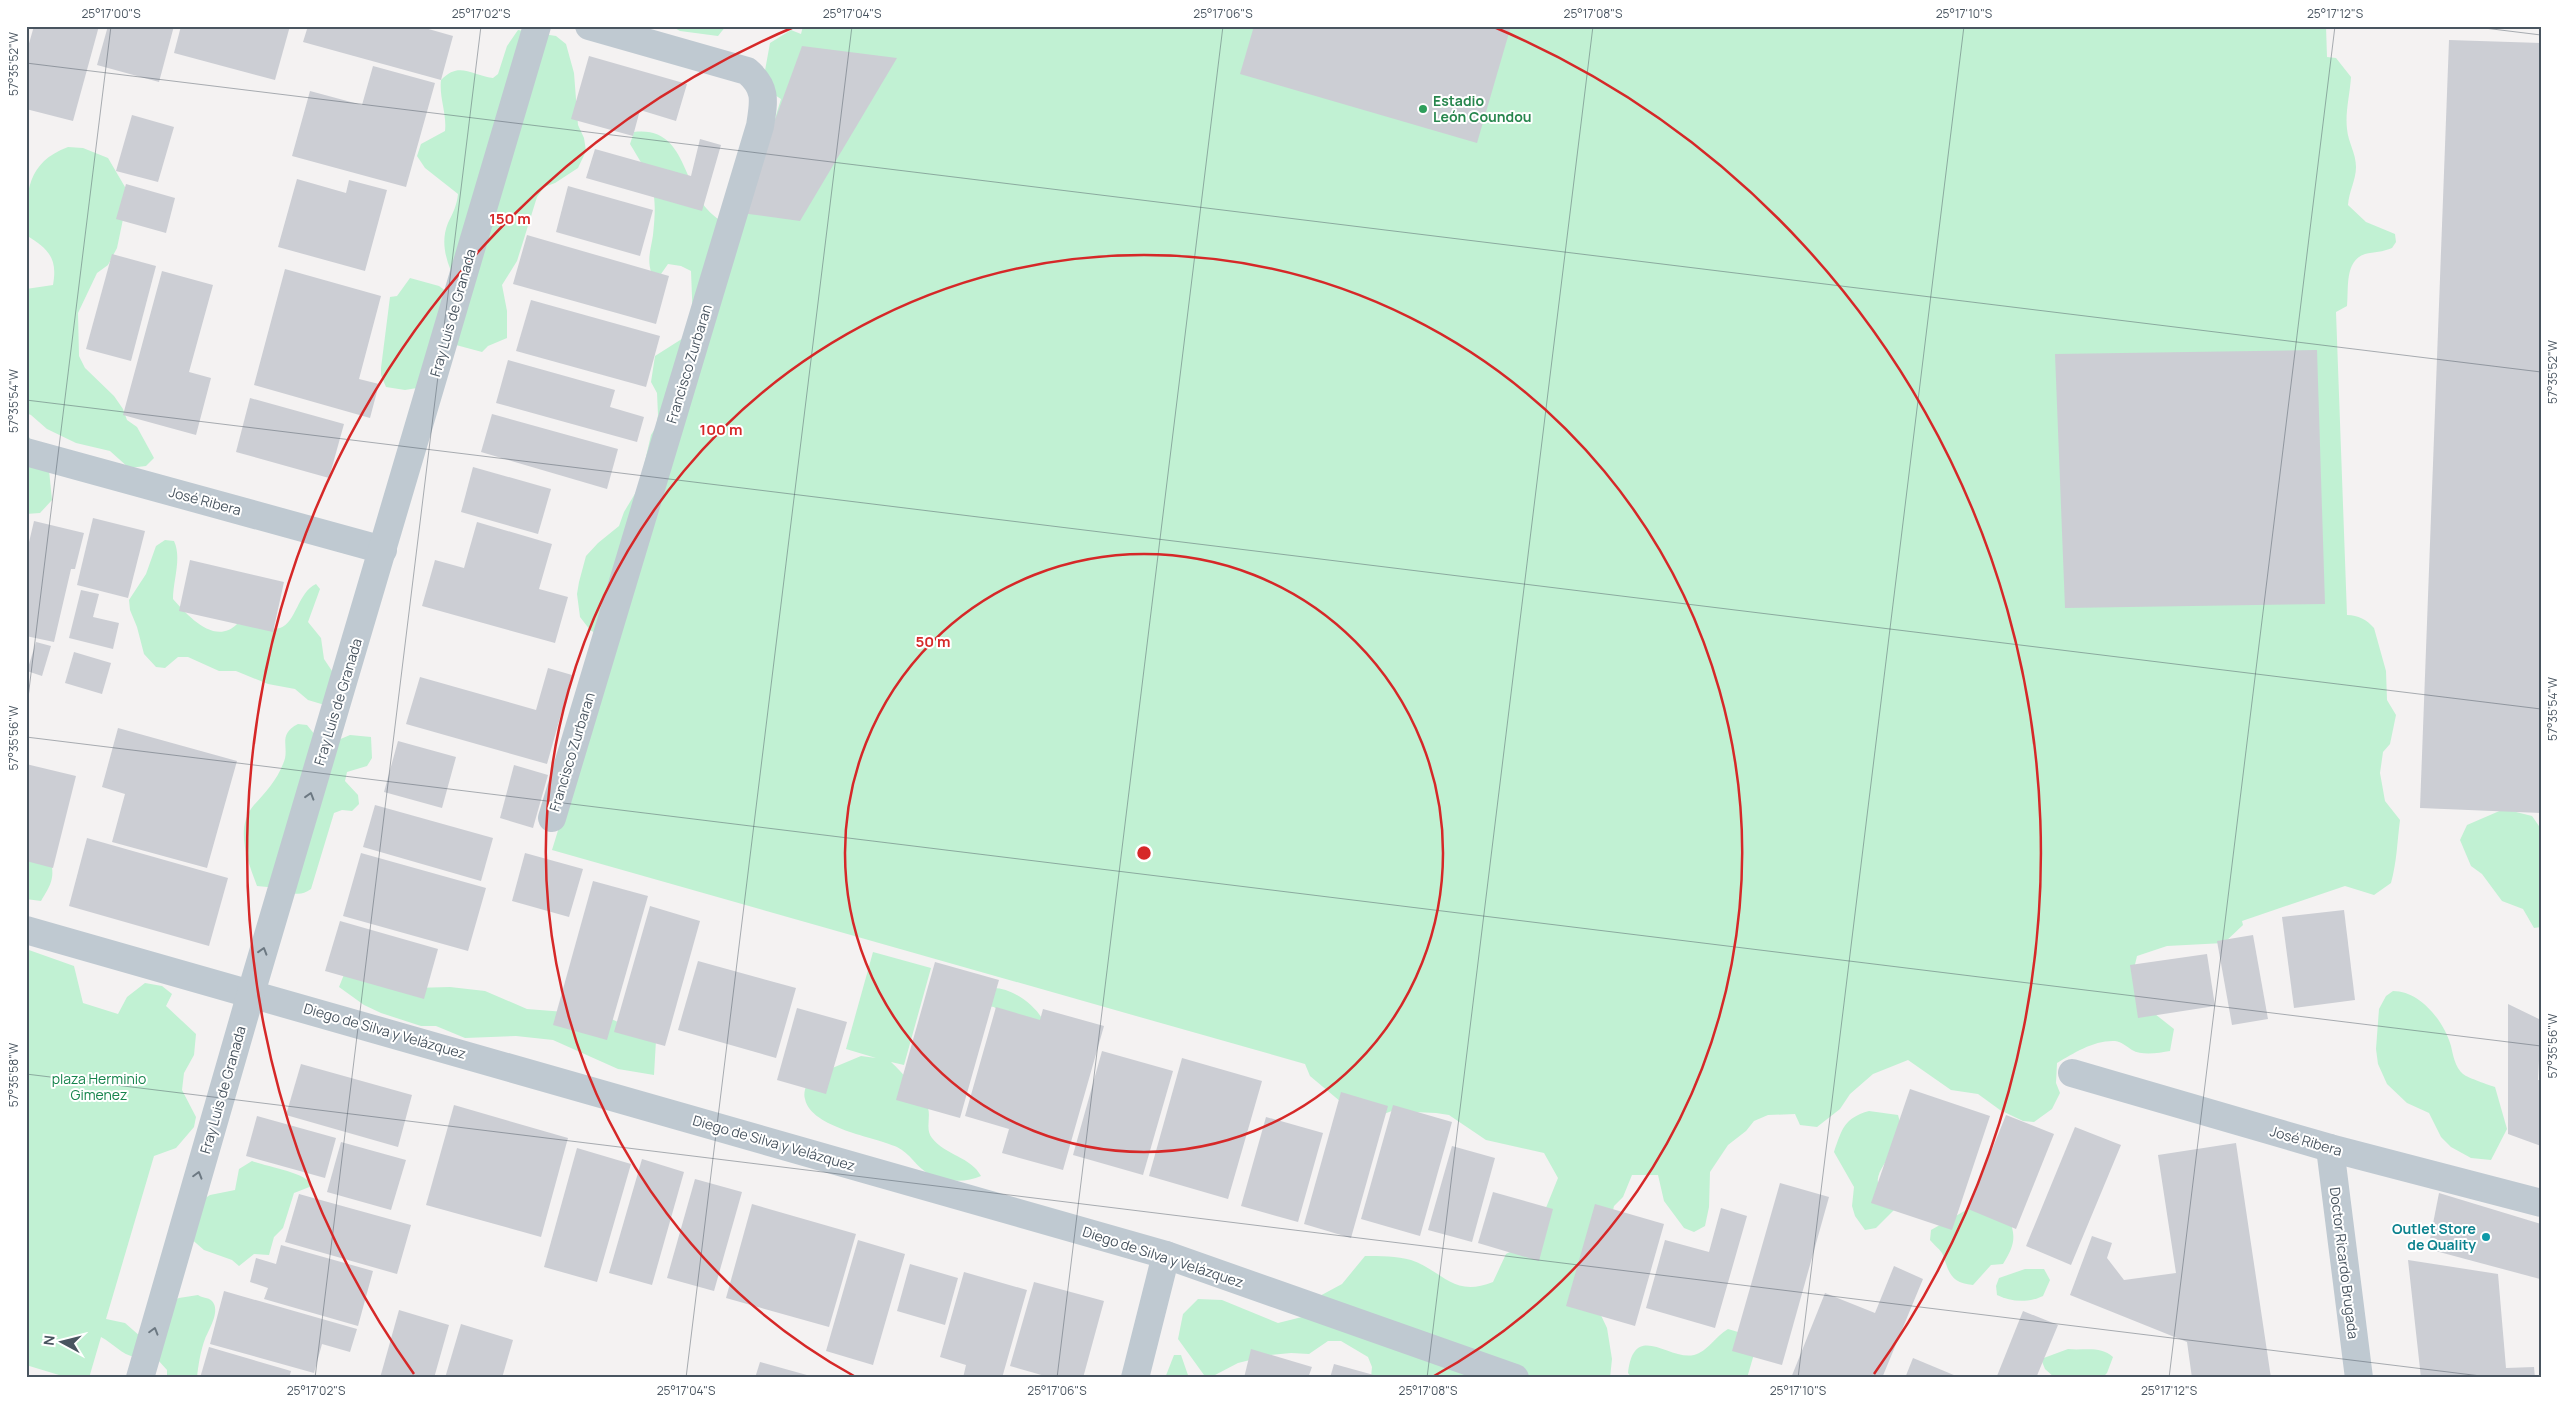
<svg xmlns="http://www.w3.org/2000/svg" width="2567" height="1404" viewBox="0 0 2567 1404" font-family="Manrope,sans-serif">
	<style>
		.green { fill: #c1f1d3 }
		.building { fill: #ccced4 }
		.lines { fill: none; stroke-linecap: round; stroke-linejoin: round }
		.minor { stroke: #bfc9d1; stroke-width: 28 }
		.oneway { stroke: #6c7882 }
		.ticks { fill: none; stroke: #495560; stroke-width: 1; stroke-opacity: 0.45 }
		.ring { fill: none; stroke: #d62828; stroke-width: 2.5 }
		.leisure-dot { fill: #2e9e5b; stroke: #fff; stroke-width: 2 }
		.culture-dot { fill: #0f9aa8; stroke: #fff; stroke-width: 2 }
		.labels { text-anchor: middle; stroke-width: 4; stroke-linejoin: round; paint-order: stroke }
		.leisure-label { font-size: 14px; font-weight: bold; fill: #27864d; stroke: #fff; text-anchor: start }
		.street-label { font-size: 14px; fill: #495560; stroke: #fff }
		.park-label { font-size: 14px; fill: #16844c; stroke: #fff }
		.culture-label { font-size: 14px; font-weight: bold; fill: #0d838f; stroke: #fff; text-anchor: end }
		.centre { fill: #d62828; stroke: #fff; stroke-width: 2.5 }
		.ring-label { font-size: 15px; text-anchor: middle; font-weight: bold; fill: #d62828; stroke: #fff; stroke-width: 4; stroke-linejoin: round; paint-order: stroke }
		.neatline { fill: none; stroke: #495560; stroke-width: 2 }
		.ticks-label { font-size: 12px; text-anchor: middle; fill: #495560 }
	</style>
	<rect width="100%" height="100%" fill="#f4f2f2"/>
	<g class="green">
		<path d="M671 26H726L718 36 680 31Z"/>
		<path d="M803 26H2326L2327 57 2336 58 2351 77C2350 94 2345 112 2347 129 2348 142 2356 153 2356 167 2356 180 2349 191 2348 205L2366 222 2395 234 2396 242 2392 248C2383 252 2374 252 2365 254 2344 261 2349 289 2347 306L2336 312 2347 615C2358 615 2367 620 2374 628L2386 671 2387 700 2396 715 2390 744 2383 752 2380 773 2385 801 2400 820C2397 843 2397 861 2391 883L2374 895 2345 886 2242 921 2243 925 2224 943 2167 946 2137 956 2133 973 2155 1014 2174 1029 2170 1051C2159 1053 2142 1056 2132 1050 2126 1046 2122 1042 2115 1041 2094 1040 2074 1053 2057 1063L2056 1083 2060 1093 2052 1109 2034 1122 2023 1121 2000 1110 1978 1094 1951 1090 1908 1060 1873 1074 1850 1094 1840 1109 1817 1127 1800 1125 1795 1114 1768 1115 1754 1121 1746 1131 1728 1145 1710 1172 1709 1207 1705 1226 1694 1232 1684 1228 1664 1201 1658 1175H1632L1623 1197 1614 1206 1611 1219 1598 1309 1607 1328 1612 1359 1610 1378H1371L1372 1367 1368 1357 1341 1341H1328L1309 1354 1291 1353 1270 1355 1238 1363 1215 1375H1204L1178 1339 1183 1314 1198 1299 1222 1300 1278 1323 1310 1315 1316 1298 1342 1284 1365 1256C1380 1256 1397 1256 1411 1260 1443 1271 1453 1298 1493 1282L1506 1254 1533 1240 1558 1178 1544 1153 1486 1140 1449 1115 1436 1113 1392 1111 1378 1116 1341 1102 1310 1076 1305 1064 552 850 615 645 590 630 580 617 577 594 579 582 586 556 598 543 619 526 624 512 639 487 651 435 656 427 658 415 657 393 651 382 655 356 688 335 693 323 691 271 681 266 668 264 661 274 651 272C647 258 651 249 653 235 658 188 653 182 630 144L634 132C693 125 679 201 724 222 729 225 736 225 742 226L781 99 767 90 764 76 770 43 791 30 801 34Z"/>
		<path d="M518 30 556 36 566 44 574 73 578 125 584 138 586 151 578 168 555 183 544 187 537 197 517 261 502 285 507 311V338L488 346 482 352 456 345 423 387 405 390 386 387 381 375V368L390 297 397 296 410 278 439 286 450 294 458 286C448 266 439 245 448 223 453 213 457 205 458 194L425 168 417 156 421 144 445 131C447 113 439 98 441 80 459 61 471 75 493 78L498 74 507 46Z"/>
		<path d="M68 147 83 148 108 158 125 187 127 200 117 248 108 265 97 273 78 313 79 356 85 368 114 396 123 409 127 420 137 427 154 458 146 466 129 468 110 451 76 443 47 429 31 415 26 413V289L53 285C58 257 48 249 26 235 26 195 25 163 68 147Z"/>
		<path d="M26 432 49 470 52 500 40 513 26 514Z"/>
		<path d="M165 540 174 541C182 558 173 580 173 599 188 616 215 646 237 624 250 624 268 631 280 628 296 623 298 592 316 584L320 589 308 622 321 638 324 659 342 686 338 709 308 700 295 689 268 684 236 671H219L188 657H178L165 668 156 667 144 654 137 627 130 610 129 600 146 574 156 546Z"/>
		<path d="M298 724 307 725 324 746 350 735 371 737 372 758 367 766 347 772 345 781 358 795 359 804 352 811 342 810 334 813 311 889C297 899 291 891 277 888 271 887 264 887 257 886 248 862 234 828 254 805 265 793 277 780 283 764 291 748 276 735 298 724Z"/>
		<path d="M2504 809 2532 816 2541 829V927L2534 928 2523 909 2502 901 2482 874 2471 866 2460 840 2467 825Z"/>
		<path d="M26 846 51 862C55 879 50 886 41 901L26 899Z"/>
		<path d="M26 949 74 966 83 1003 118 1014 127 997 145 983 162 986 172 994 166 1006 196 1034 194 1055 184 1073 182 1090 196 1117 194 1127 176 1148 154 1156 106 1319 125 1323 141 1337 135 1357C122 1355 113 1343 101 1337L89 1378H69L26 1365Z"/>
		<path d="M873 952 931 968 904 1065 891 1062C900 1070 924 1097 928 1108 931 1118 925 1129 932 1138 945 1155 971 1157 981 1176 966 1183 944 1182 929 1174 917 1168 910 1153 897 1147 875 1137 811 1128 805 1099 802 1090 810 1079 814 1071L830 1069 861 1056 876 1058 846 1049Z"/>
		<path d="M347 967 413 988 450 987 485 991 527 1009 603 1015 656 1040 654 1075 618 1069 553 1040 516 1036 465 1038 436 1026H421L381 1013 364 1005 339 987Z"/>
		<path d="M992 988C1011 987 1036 1005 1044 1022L1000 1012 994 1007 987 1006Z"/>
		<path d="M2393 991C2420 991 2444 1021 2451 1046 2453 1055 2455 1067 2463 1074 2468 1078 2489 1085 2495 1087L2507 1129 2491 1160 2471 1158 2451 1147 2441 1137 2429 1113 2407 1103 2387 1084 2378 1064 2376 1049 2379 1009 2386 996Z"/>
		<path d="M1869 1111 1898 1115C1909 1145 1875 1165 1878 1183 1880 1192 1889 1202 1894 1210L1876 1228 1865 1230 1855 1216 1852 1206 1854 1187 1834 1152C1842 1129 1844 1118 1869 1111Z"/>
		<path d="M252 1161C267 1167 307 1172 312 1186L294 1193 283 1228 274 1237 269 1255 254 1254 239 1266 232 1260 204 1250 189 1237 202 1200 210 1195 235 1190 239 1169Z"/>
		<path d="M1980 1207 2007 1215C2017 1235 2015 1245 2003 1264L1991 1265 1973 1285C1951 1283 1949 1273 1943 1255 1941 1250 1933 1244 1930 1240L1931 1230 1968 1209Z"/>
		<path d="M2025 1269H2044L2050 1280 2043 1296C2028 1303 2011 1302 1997 1295L1996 1286 1999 1278Z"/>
		<path d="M198 1295C202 1298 208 1297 212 1301 221 1311 209 1329 205 1339 201 1349 198 1366 197 1378H167V1370L158 1360 168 1303 179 1298Z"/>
		<path d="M1728 1329 1738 1332 1754 1354 1747 1378H1632L1628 1373C1634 1320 1669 1361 1694 1355 1707 1352 1716 1336 1728 1329Z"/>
		<path d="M2068 1349C2084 1351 2100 1345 2113 1357L2107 1373 2102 1378H2055L2045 1369 2041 1359Z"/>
		<path d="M1174 1355H1181L1189 1378H1165Z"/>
	</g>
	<g class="building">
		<path d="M34 26H99L73 121 26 109V54Z"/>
		<path d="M108 26H174L159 82 97 65Z"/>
		<path d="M181 26H290L275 80 174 53Z"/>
		<path d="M308 26H418L453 36 441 80 303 42Z"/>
		<path d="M1254 26H1511L1477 143 1240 74Z"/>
		<path d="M2449 40 2541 43V813L2420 808Z"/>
		<path d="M802 46 897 58 800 221 741 213Z"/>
		<path d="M589 56 687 84 676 121 640 110 633 136 571 119Z"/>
		<path d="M373 66 435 83 406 187 292 156 310 91 362 105Z"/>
		<path d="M132 115 174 127 158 182 116 171Z"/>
		<path d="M700 139 721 145 702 211 586 178 595 149 691 176Z"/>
		<path d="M297 179 346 193 349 180 387 190 365 271 278 247Z"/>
		<path d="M126 184 175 198 166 233 116 219Z"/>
		<path d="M568 186 653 210 640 256 556 232Z"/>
		<path d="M527 235 669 276 656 324 513 284Z"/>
		<path d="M112 254 156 266 131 361 86 349Z"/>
		<path d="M285 269 381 296 359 379 379 384 370 418 254 385Z"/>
		<path d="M162 271 213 285 189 372 211 378 196 435 123 415Z"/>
		<path d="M531 300 660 336 646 387 516 351Z"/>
		<path d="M2317 350 2325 604 2065 608 2055 354Z"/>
		<path d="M508 360 615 390 610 407 644 417 637 442 496 403Z"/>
		<path d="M250 398 344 424 329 478 236 452Z"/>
		<path d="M492 414 618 449 607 489 481 452Z"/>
		<path d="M473 467 551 489 538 534 461 512Z"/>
		<path d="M93 518 145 531 128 598 77 585Z"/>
		<path d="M34 521 84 533 75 569H71L54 642 26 636V555Z"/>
		<path d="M477 522 552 544 539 589 568 597 555 643 422 606 435 560 464 568Z"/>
		<path d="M190 560 284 582 273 632 179 611Z"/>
		<path d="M81 590 99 594 93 617 119 623 113 649 69 638Z"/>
		<path d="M36 642 51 646 42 676 27 671Z"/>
		<path d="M74 652 111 663 102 694 65 683Z"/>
		<path d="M548 668 572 675 547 764 406 724 420 677 536 710Z"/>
		<path d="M118 728 237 761 207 868 112 842 125 794 102 787Z"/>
		<path d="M398 741 456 757 442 808 384 792Z"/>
		<path d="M26 764 76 776 53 868 26 861Z"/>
		<path d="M514 765 548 775 533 828 500 818Z"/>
		<path d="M375 805 493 838 481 881 363 847Z"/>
		<path d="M87 838 228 878 209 946 69 906Z"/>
		<path d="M361 853 486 888 468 951 343 916Z"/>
		<path d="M525 853 583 869 569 917 512 901Z"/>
		<path d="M593 881 648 896 607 1040 553 1025Z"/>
		<path d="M650 906 700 921 665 1046 614 1032Z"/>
		<path d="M2344 910 2355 1000 2294 1008 2282 917Z"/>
		<path d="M340 921 438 949 424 999 325 971Z"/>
		<path d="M2253 935 2268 1019 2232 1025 2217 941Z"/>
		<path d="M2207 954 2215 1006 2138 1018 2130 965Z"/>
		<path d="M698 961 796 988 776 1058 678 1030Z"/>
		<path d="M935 962 999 980 960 1118 896 1100Z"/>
		<path d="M2508 1004 2541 1020 2538 1080H2541V1146L2508 1134Z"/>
		<path d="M996 1007 1040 1020 1043 1009 1104 1026 1063 1170 1002 1153 1009 1129 965 1116Z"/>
		<path d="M797 1008 847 1022 826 1094 777 1080Z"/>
		<path d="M1102 1051 1173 1071 1143 1175 1073 1155Z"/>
		<path d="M1182 1058 1262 1081 1228 1199 1149 1176Z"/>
		<path d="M301 1064 412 1095 398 1147 286 1115Z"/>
		<path d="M1910 1089 1990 1116 1952 1230 1871 1203Z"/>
		<path d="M1341 1092 1388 1106 1351 1238 1304 1224Z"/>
		<path d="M454 1105 568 1138 541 1237 426 1205Z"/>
		<path d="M1393 1105 1452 1122 1420 1236 1361 1219Z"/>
		<path d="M2006 1115 2054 1134 2016 1229 1968 1209Z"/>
		<path d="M257 1116 336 1138 325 1178 246 1156Z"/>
		<path d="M1266 1117 1323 1133 1298 1222 1241 1206Z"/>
		<path d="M2075 1127 2121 1145 2071 1265 2026 1246Z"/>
		<path d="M341 1142 406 1160 391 1210 327 1192Z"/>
		<path d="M2236 1143 2271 1378H2192L2187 1342 2070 1295 2092 1236 2112 1243 2107 1258 2124 1280 2176 1273 2158 1155Z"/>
		<path d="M1452 1146 1495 1158 1472 1242 1428 1230Z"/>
		<path d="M577 1148 631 1164 597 1282 544 1267Z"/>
		<path d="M642 1159 684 1172 652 1285 609 1273Z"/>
		<path d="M695 1179 742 1192 714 1291 667 1278Z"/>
		<path d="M1780 1183 1829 1197 1782 1365 1732 1351Z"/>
		<path d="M1493 1192 1553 1209 1539 1261 1478 1243Z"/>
		<path d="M2439 1193 2541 1224 2540 1279 2428 1249Z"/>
		<path d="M299 1194 411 1225 397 1274 285 1242Z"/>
		<path d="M752 1204 856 1234 829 1327 726 1298Z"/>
		<path d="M1595 1204 1664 1224 1635 1326 1566 1306Z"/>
		<path d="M1721 1208 1747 1216 1715 1328 1646 1308 1665 1240 1709 1252Z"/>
		<path d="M858 1240 905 1254 873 1365 826 1351Z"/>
		<path d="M281 1245 373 1271 358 1326 264 1299 268 1288 250 1282 256 1258 276 1264Z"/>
		<path d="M2408 1260 2498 1274 2506 1368 2534 1367 2535 1378H2421Z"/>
		<path d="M910 1264 958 1278 945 1325 897 1311Z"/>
		<path d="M1894 1266 1923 1279 1882 1378H1791L1825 1293 1875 1313Z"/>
		<path d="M964 1272 1027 1290 1002 1378H963L966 1365 940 1357Z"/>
		<path d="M1034 1282 1104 1301 1083 1378H1052L1010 1366Z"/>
		<path d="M224 1291 357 1329 350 1352 322 1344 314 1373 210 1344Z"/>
		<path d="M399 1310 449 1325 434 1378H380Z"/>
		<path d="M2023 1311 2058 1325 2036 1378H2002L1997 1376Z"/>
		<path d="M461 1324 513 1340 502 1378H445Z"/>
		<path d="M209 1347 291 1371 289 1378H200Z"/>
		<path d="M1251 1349 1312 1367 1308 1378H1244Z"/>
		<path d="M1913 1358 1961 1378H1905Z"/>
		<path d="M760 1362 814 1377V1378H755Z"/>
		<path d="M1334 1364 1381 1377V1378H1330Z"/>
	</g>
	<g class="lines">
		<g class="minor">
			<path d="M26 452 383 550"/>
			<path d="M552 818 760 126C764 101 767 88 747 71L589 26"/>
			<path d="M26 930 1166 1255 1515 1378"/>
			<path d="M2072 1073 2330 1148 2541 1203"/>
			<path d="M2330 1148 2359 1378"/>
			<path d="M140 1378 251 993 537 26"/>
			<path d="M1135 1378 1166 1255"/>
		</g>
	</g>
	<defs><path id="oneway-chevron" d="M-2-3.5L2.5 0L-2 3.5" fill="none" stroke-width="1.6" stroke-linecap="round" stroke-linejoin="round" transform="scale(1.25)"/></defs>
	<g class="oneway">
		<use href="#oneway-chevron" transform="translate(310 796) rotate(-73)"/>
		<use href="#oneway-chevron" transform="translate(263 951) rotate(-73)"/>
		<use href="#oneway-chevron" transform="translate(198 1175) rotate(-74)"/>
		<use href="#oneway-chevron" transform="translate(154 1331) rotate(-74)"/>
	</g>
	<path class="ticks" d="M2468 26 2541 35M26 63 2541 372M26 400 2541 709M26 714 111 26M26 737 2541 1046M26 1074 2497 1378M315 1378 481 26M686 1378 852 26M1057 1378 1223 26M1427 1378 1593 26M1798 1378 1964 26M2169 1378 2335 26M2539 1378 2541 1367"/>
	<g class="ring">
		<circle cx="1144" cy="853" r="299"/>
		<path d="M854 1376A598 598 0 1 1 1434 1376"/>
		<path d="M414 1374A897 897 0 0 1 794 27M1494 27A897 897 0 0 1 1874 1374"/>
	</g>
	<circle class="leisure-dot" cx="1423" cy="109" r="5"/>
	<circle class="culture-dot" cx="2486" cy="1237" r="5"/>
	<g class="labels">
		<g class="leisure-label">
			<text x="1433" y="106">Estadio<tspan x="1433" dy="16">León Coundou</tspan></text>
		</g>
		<g class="street-label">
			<text transform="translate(453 313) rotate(-74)" y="5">Fray Luis de Granada</text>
			<text transform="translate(689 364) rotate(-73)" y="5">Francisco Zurbaran</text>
			<text transform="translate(205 501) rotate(15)" y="5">José Ribera</text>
			<text transform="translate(338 702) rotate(-73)" y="5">Fray Luis de Granada</text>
			<text transform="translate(572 752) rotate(-73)" y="5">Francisco Zurbaran</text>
			<text transform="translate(385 1031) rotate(16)" y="5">Diego de Silva y Velázquez</text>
			<text transform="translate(223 1090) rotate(-74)" y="5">Fray Luis de Granada</text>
			<text transform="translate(2306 1141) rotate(16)" y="5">José Ribera</text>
			<text transform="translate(774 1143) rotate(16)" y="5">Diego de Silva y Velázquez</text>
			<text transform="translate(1163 1257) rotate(18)" y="5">Diego de Silva y Velázquez</text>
			<text transform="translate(2344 1263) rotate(83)" y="5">Doctor Ricardo Brugada</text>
		</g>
		<g class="park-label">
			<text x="99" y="1084">plaza Herminio<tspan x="99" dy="16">Gimenez</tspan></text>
		</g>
		<g class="culture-label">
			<text x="2476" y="1234">Outlet Store<tspan x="2476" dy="16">de Quality</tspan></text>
		</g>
	</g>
	<circle cx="1144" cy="853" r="8" class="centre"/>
	<g class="ring-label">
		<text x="510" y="224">150 m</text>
		<text x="721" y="435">100 m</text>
		<text x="933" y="647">50 m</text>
	</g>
	<rect width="2567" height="1404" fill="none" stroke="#ffffff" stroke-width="55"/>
	<g transform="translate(62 1342) rotate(277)" stroke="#ffffff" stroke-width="4" paint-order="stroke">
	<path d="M0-4L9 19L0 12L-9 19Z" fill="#495560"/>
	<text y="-8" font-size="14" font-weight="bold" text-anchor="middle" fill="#495560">N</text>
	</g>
	<rect x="28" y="28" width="2512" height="1348" class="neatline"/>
	<g class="ticks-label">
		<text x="111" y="18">25°17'00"S</text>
		<text x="481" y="18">25°17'02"S</text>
		<text x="852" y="18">25°17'04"S</text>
		<text x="1223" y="18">25°17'06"S</text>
		<text x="1593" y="18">25°17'08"S</text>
		<text x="1964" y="18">25°17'10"S</text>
		<text x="2335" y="18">25°17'12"S</text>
		<text transform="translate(14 64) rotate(-90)" y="4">57°35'52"W</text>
		<text transform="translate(2553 372) rotate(-90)" y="4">57°35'52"W</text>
		<text transform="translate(14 401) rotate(-90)" y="4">57°35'54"W</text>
		<text transform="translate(2553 709) rotate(-90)" y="4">57°35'54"W</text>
		<text transform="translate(14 738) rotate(-90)" y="4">57°35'56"W</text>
		<text transform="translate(2553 1046) rotate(-90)" y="4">57°35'56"W</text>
		<text transform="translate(14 1075) rotate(-90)" y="4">57°35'58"W</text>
		<text x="316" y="1395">25°17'02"S</text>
		<text x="686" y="1395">25°17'04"S</text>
		<text x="1057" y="1395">25°17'06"S</text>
		<text x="1428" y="1395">25°17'08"S</text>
		<text x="1798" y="1395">25°17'10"S</text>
		<text x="2169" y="1395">25°17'12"S</text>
	</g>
</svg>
